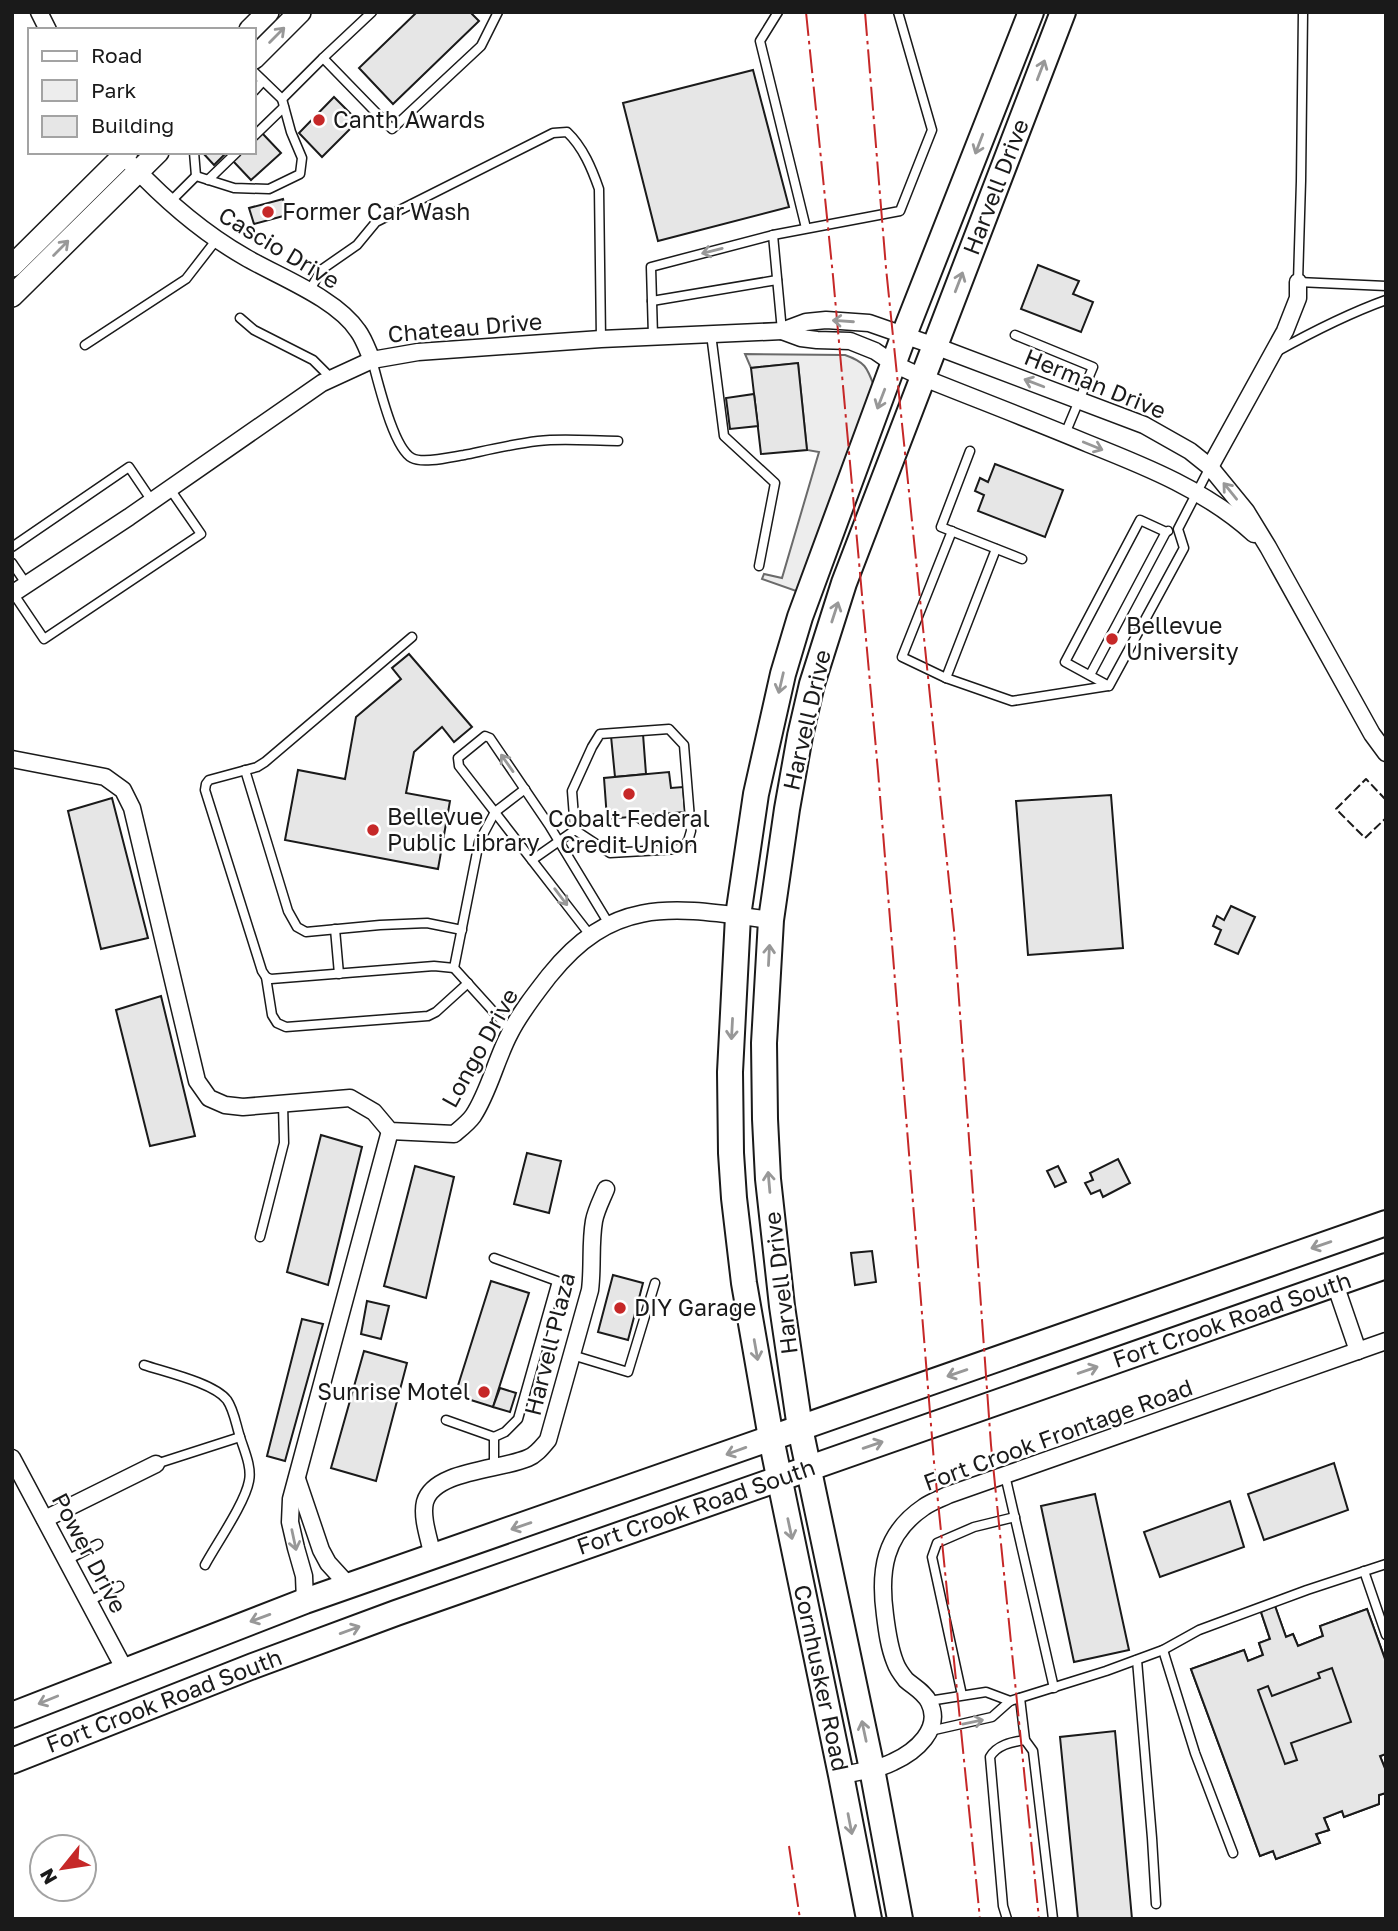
<svg xmlns="http://www.w3.org/2000/svg" width="1398" height="1931" viewBox="0 0 1398 1931" font-family="'Golos Text',sans-serif">
	<style>
		.green { fill: #ededed; stroke: #6a6a6a; stroke-width: 2 }
		.building { fill: #e6e6e6; stroke: #1a1a1a; stroke-width: 2; fill-rule: evenodd }
		.lines { fill: none; stroke-linecap: round; stroke-linejoin: round }
		.lane-casing { stroke: #1a1a1a; stroke-width: 11 }
		.street-casing { stroke: #1a1a1a; stroke-width: 19 }
		.secondary-casing { stroke: #1a1a1a; stroke-width: 24 }
		.primary-casing { stroke: #1a1a1a; stroke-width: 28 }
		.lane { stroke: #fff; stroke-width: 8 }
		.street { stroke: #fff; stroke-width: 16 }
		.secondary { stroke: #fff; stroke-width: 21 }
		.primary { stroke: #fff; stroke-width: 24 }
		.fence { stroke: #1a1a1a; stroke-width: 2; stroke-dasharray: 9 3.5; stroke-linecap: butt }
		.power { stroke: #c62828; stroke-width: 2; stroke-dasharray: 24 5 3.5 5; stroke-linecap: butt }
		.oneway { stroke: #989898 }
		.poi-dot { fill: #c62828; stroke: #fff; stroke-width: 2.5 }
		.labels { text-anchor: middle; stroke-width: 5; stroke-linejoin: round; paint-order: stroke }
		.poi-label { font-size: 23px; fill: #1a1a1a; stroke: #fff; text-anchor: start }
		.street-label { font-size: 23px; fill: #1a1a1a; stroke: #fff }
	</style>
	<rect width="100%" height="100%" fill="#fff"/>
	<path class="green" d="M745 354 845 355C865 362 867 367 874 386L799 592 762 579 764 574 782 578 819 452 807 450 798 363 751 368Z"/>
	<g class="building">
		<path d="M417 12H470L479 21 393 104 359 68Z"/>
		<path d="M753 70 789 207 658 241 623 103Z"/>
		<path d="M334 97 358 121 322 157 299 133Z"/>
		<path d="M262 133 281 153 251 180 233 161 242 152H254V141Z"/>
		<path d="M202 152H227L214 165Z"/>
		<path d="M283 199 287 215 254 224 249 208Z"/>
		<path d="M1038 265 1079 281 1073 294 1093 302 1081 332 1021 309Z"/>
		<path d="M798 363 807 450 761 454 751 368Z"/>
		<path d="M754 394 758 426 730 429 726 398Z"/>
		<path d="M995 464 1063 490 1045 537 978 511 984 495 975 491 980 478 988 482Z"/>
		<path d="M409 654 472 727 454 742 442 727 414 752 406 793 450 801 438 869 285 840 298 770 345 779 356 717 401 679 392 668Z"/>
		<path d="M643 734 646 774 615 777 611 736Z"/>
		<path d="M669 772 671 788 683 787 685 812 649 815 640 824 630 817 607 819 604 778Z"/>
		<path d="M1111 795 1123 948 1028 955 1016 801Z"/>
		<path d="M112 798 148 938 101 949 68 811Z"/>
		<path d="M1231 906 1255 917 1238 954 1215 944 1221 930 1213 926 1217 916 1224 920Z"/>
		<path d="M161 996 195 1136 150 1146 116 1010Z"/>
		<path d="M321 1135 362 1147 328 1285 287 1272Z"/>
		<path d="M527 1153 561 1161 549 1213 514 1204Z"/>
		<path d="M1118 1159 1130 1183 1103 1197 1100 1190 1091 1194 1085 1183 1093 1180 1090 1173Z"/>
		<path d="M415 1166 454 1177 426 1298 384 1286Z"/>
		<path d="M1058 1166 1066 1182 1055 1187 1047 1171Z"/>
		<path d="M872 1251 876 1282 855 1285 851 1253Z"/>
		<path d="M613 1275 643 1283 628 1340 598 1332Z"/>
		<path d="M491 1281 529 1293 493 1407 455 1395Z"/>
		<path d="M367 1301 389 1306 381 1339 361 1334Z"/>
		<path d="M302 1319 323 1324 285 1461 267 1456Z"/>
		<path d="M364 1351 407 1363 376 1481 331 1468Z"/>
		<path d="M500 1388 516 1393 510 1412 493 1407Z"/>
		<path d="M1334 1463 1348 1510 1264 1540 1248 1494Z"/>
		<path d="M1095 1494 1129 1650 1074 1662 1041 1506Z"/>
		<path d="M1230 1501 1244 1547 1160 1577 1144 1532Z"/>
		<path d="M1275 1606 1286 1637 1293 1634 1298 1646 1323 1636 1320 1626 1367 1609 1386 1662V1754L1380 1756 1386 1771V1793L1379 1795V1804L1344 1817 1342 1811 1324 1818 1329 1830 1316 1834 1320 1843 1276 1859 1273 1851 1260 1856 1191 1669 1244 1650 1248 1661 1263 1655 1259 1643 1270 1639 1261 1612ZM1332 1668 1351 1722 1291 1743 1297 1760 1285 1764 1258 1690 1268 1686 1272 1696 1320 1678 1318 1673Z"/>
		<path d="M1275 1606 1286 1637 1293 1634 1298 1646 1323 1636 1320 1626 1367 1609 1386 1662V1754L1380 1756 1386 1771V1793L1379 1795V1804L1344 1817 1342 1811 1324 1818 1329 1830 1316 1834 1320 1843 1276 1859 1273 1851 1260 1856 1191 1669 1244 1650 1248 1661 1263 1655 1259 1643 1270 1639 1261 1612Z"/>
		<path d="M1332 1668 1351 1722 1291 1743 1297 1760 1285 1764 1258 1690 1268 1686 1272 1696 1320 1678 1318 1673Z"/>
		<path d="M1115 1731 1132 1919H1078L1060 1737Z"/>
	</g>
	<g class="lines">
		<defs>
			<g id="lane">
				<path d="M778 12 760 41 806 228"/>
				<path d="M1303 12 1301 181 1298 282 1386 286"/>
				<path d="M323 58 372 12"/>
				<path d="M254 72 282 99 323 58 392 129 481 46 498 12"/>
				<path d="M254 91 263 81"/>
				<path d="M254 136 284 107"/>
				<path d="M194 152 196 176"/>
				<path d="M208 180 237 152"/>
				<path d="M170 202 196 176 234 188 269 189 300 174 302 158 291 132 282 99"/>
				<path d="M773 235 782 331"/>
				<path d="M309 292 321 270 357 245 376 222 553 133 567 132C583 147 592 169 599 189L601 339"/>
				<path d="M652 301 777 280"/>
				<path d="M240 318 254 330 313 360 331 378"/>
				<path d="M711 334 724 436 775 483 759 566"/>
				<path d="M1015 335 1093 367 1065 434"/>
				<path d="M653 336 651 267 773 235 900 211 932 130 898 12"/>
				<path d="M85 345 186 279 217 239"/>
				<path d="M1276 352C1312 332 1347 314 1386 300"/>
				<path d="M372 360C378 381 393 448 412 458 423 464 451 457 464 455 488 450 513 444 538 441 564 438 592 441 618 441"/>
				<path d="M970 451 941 527 1022 559"/>
				<path d="M1166 532 1140 520 1065 662 1109 686 1184 548 1178 529 1210 467"/>
				<path d="M12 547 129 467 152 501"/>
				<path d="M996 549 946 678 1012 701 1108 686"/>
				<path d="M12 563 27 585"/>
				<path d="M13 593 44 639 201 534 170 489"/>
				<path d="M412 637 265 762 257 767 209 780 206 784 205 790 262 971 266 977 271 979 434 966 454 968"/>
				<path d="M1090 675 1166 532 1168 531"/>
				<path d="M946 678 902 657 952 531"/>
				<path d="M245 770 288 911 297 927 306 932 380 925 427 923 462 930"/>
				<path d="M532 860 575 830 610 853 679 849 688 841 691 831 684 745 669 729 600 734 592 747 572 791 575 830"/>
				<path d="M335 929 339 974"/>
				<path d="M590 935 459 766 458 758 485 736 490 738 549 825 609 924"/>
				<path d="M266 977 272 1015 277 1023 286 1027 428 1016 436 1012 468 983"/>
				<path d="M511 1031 454 968 479 842 495 812 525 789"/>
				<path d="M260 1237 284 1143 283 1104"/>
				<path d="M494 1258 557 1281 518 1419 505 1432 494 1437V1468"/>
				<path d="M572 1355 628 1372 655 1283"/>
				<path d="M144 1365C165 1372 214 1383 227 1400 234 1410 236 1425 240 1437L156 1464"/>
				<path d="M446 1420 494 1437"/>
				<path d="M1005 1475 1054 1688"/>
				<path d="M67 1560 98 1544"/>
				<path d="M205 1565C217 1543 245 1503 249 1481 252 1467 244 1450 240 1437"/>
				<path d="M1364 1571 1386 1635"/>
				<path d="M89 1601 119 1586"/>
				<path d="M1163 1650 1195 1753 1233 1853"/>
				<path d="M1137 1660 1152 1838 1156 1904"/>
				<path d="M962 1695 932 1557 937 1543 974 1527 1015 1517"/>
				<path d="M1020 1698 1025 1740 1033 1751 1053 1919"/>
				<path d="M929 1701 986 1692 1010 1701"/>
				<path d="M930 1731 992 1717 1010 1701 1106 1671 1163 1650 1199 1630 1307 1590 1386 1564"/>
				<path d="M1007 1919 1003 1906 990 1757C997 1745 1011 1742 1025 1740"/>
			</g>
			<g id="street">
				<path d="M39 12 48 30"/>
				<path d="M132 165C165 200 203 233 245 257 279 277 336 298 358 331 364 339 368 351 372 360"/>
				<path d="M782 331 801 338 817 340 850 341 875 351 894 364 924 378C979 400 1034 421 1089 444 1147 467 1207 491 1254 534"/>
				<path d="M1210 467 1285 331 1298 298V282"/>
				<path d="M12 594 129 517 322 383 372 360 418 352 601 339 782 331 806 322 826 320 869 323 935 346 1144 425 1190 451 1210 467 1246 511 1268 547 1372 734 1386 753"/>
				<path d="M12 759 105 777 123 790 132 808 197 1081 209 1098 225 1105 243 1107 350 1098 374 1112 390 1131 454 1134C460 1129 468 1123 473 1116 489 1092 496 1059 510 1033 520 1013 535 994 549 976 615 893 677 908 771 920"/>
				<path d="M1335 1284 1358 1351"/>
				<path d="M12 1458 125 1670"/>
				<path d="M297 1479 321 1550 328 1563 349 1586"/>
				<path d="M45 1519 156 1464"/>
				<path d="M433 1557C430 1541 421 1518 425 1502 434 1470 501 1470 528 1458 536 1455 542 1447 548 1440L590 1290C593 1267 590 1244 594 1221 596 1210 602 1199 606 1189"/>
				<path d="M305 1601 304 1576 296 1548 290 1522 291 1499 390 1131"/>
				<path d="M841 1775C858 1772 877 1770 893 1762 915 1752 943 1729 929 1702 924 1692 914 1687 906 1680 902 1675 897 1668 895 1662 889 1647 887 1631 885 1615 879 1571 884 1534 924 1507 931 1502 940 1499 948 1495L1386 1341"/>
			</g>
			<g id="secondary">
				<path d="M250 30 268 12"/>
				<path d="M254 58 300 12"/>
				<path d="M12 266 127 152"/>
				<path d="M12 296 158 152"/>
			</g>
			<g id="primary">
				<path d="M12 1715 305 1601 1386 1223"/>
				<path d="M12 1761 253 1666 396 1613 1386 1266"/>
				<path d="M869 1919 841 1775 771 1438 744 1283 734 1198 731 1153 730 1072 738 916 756 794 783 674 800 617 904 335 1031 12"/>
				<path d="M900 1919 872 1769 800 1428 782 1306 768 1179 765 1119 764 1043 771 920 787 809 800 736 812 684 844 583 1063 12"/>
			</g>
		</defs>
		<use href="#lane" class="lane-casing"/>
		<use href="#street" class="street-casing"/>
		<use href="#secondary" class="secondary-casing"/>
		<use href="#primary" class="primary-casing"/>
		<use href="#lane" class="lane"/>
		<use href="#street" class="street"/>
		<use href="#secondary" class="secondary"/>
		<use href="#primary" class="primary"/>
		<path class="fence" d="M1386 800 1366 779 1336 809 1365 838 1386 818"/>
		<g class="power">
			<path d="M806 12 833 276 878 771 934 1462 980 1919"/>
			<path d="M865 12 886 268 954 930 991 1445 1039 1919"/>
			<path d="M789 1846 800 1919"/>
		</g>
	</g>
	<defs><path id="oneway-shaft" d="M-6 0H5M1.5-3L5.5 0L1.5 3" fill="none" stroke-width="1.6" stroke-linecap="round" stroke-linejoin="round" transform="scale(1.75)"/></defs>
	<g class="oneway">
		<use href="#oneway-shaft" transform="translate(277 35) rotate(-45)"/>
		<use href="#oneway-shaft" transform="translate(1041 70) rotate(-69)"/>
		<use href="#oneway-shaft" transform="translate(979 144) rotate(111)"/>
		<use href="#oneway-shaft" transform="translate(61 248) rotate(-45)"/>
		<use href="#oneway-shaft" transform="translate(712 251) rotate(166)"/>
		<use href="#oneway-shaft" transform="translate(959 282) rotate(-69)"/>
		<use href="#oneway-shaft" transform="translate(843 321) rotate(-176)"/>
		<use href="#oneway-shaft" transform="translate(1034 383) rotate(-159)"/>
		<use href="#oneway-shaft" transform="translate(881 399) rotate(111)"/>
		<use href="#oneway-shaft" transform="translate(1093 446) rotate(22)"/>
		<use href="#oneway-shaft" transform="translate(1230 491) rotate(-129)"/>
		<use href="#oneway-shaft" transform="translate(835 612) rotate(-72)"/>
		<use href="#oneway-shaft" transform="translate(781 683) rotate(103)"/>
		<use href="#oneway-shaft" transform="translate(507 763) rotate(-125)"/>
		<use href="#oneway-shaft" transform="translate(561 897) rotate(53)"/>
		<use href="#oneway-shaft" transform="translate(769 955) rotate(-87)"/>
		<use href="#oneway-shaft" transform="translate(732 1029) rotate(93)"/>
		<use href="#oneway-shaft" transform="translate(769 1182) rotate(-95)"/>
		<use href="#oneway-shaft" transform="translate(1321 1245) rotate(161)"/>
		<use href="#oneway-shaft" transform="translate(756 1350) rotate(80)"/>
		<use href="#oneway-shaft" transform="translate(1088 1370) rotate(-19)"/>
		<use href="#oneway-shaft" transform="translate(957 1373) rotate(161)"/>
		<use href="#oneway-shaft" transform="translate(873 1445) rotate(-19)"/>
		<use href="#oneway-shaft" transform="translate(736 1451) rotate(160)"/>
		<use href="#oneway-shaft" transform="translate(521 1526) rotate(161)"/>
		<use href="#oneway-shaft" transform="translate(790 1529) rotate(78)"/>
		<use href="#oneway-shaft" transform="translate(294 1540) rotate(78)"/>
		<use href="#oneway-shaft" transform="translate(260 1618) rotate(160)"/>
		<use href="#oneway-shaft" transform="translate(350 1630) rotate(-20)"/>
		<use href="#oneway-shaft" transform="translate(48 1700) rotate(158)"/>
		<use href="#oneway-shaft" transform="translate(973 1722) rotate(-12)"/>
		<use href="#oneway-shaft" transform="translate(864 1731) rotate(-102)"/>
		<use href="#oneway-shaft" transform="translate(850 1824) rotate(79)"/>
	</g>
	<g class="poi-dot">
		<circle cx="319" cy="120" r="7"/>
		<circle cx="268" cy="212" r="7"/>
		<circle cx="1112" cy="639" r="7"/>
		<circle cx="629" cy="794" r="7"/>
		<circle cx="373" cy="830" r="7"/>
		<circle cx="620" cy="1308" r="7"/>
		<circle cx="484" cy="1392" r="7"/>
	</g>
	<g class="labels">
		<g class="poi-label">
			<text x="333" y="128">Canth Awards</text>
			<text x="282" y="220">Former Car Wash</text>
			<text x="1126" y="634">Bellevue<tspan x="1126" dy="26">University</tspan></text>
			<text x="387" y="825">Bellevue<tspan x="387" dy="26">Public Library</tspan></text>
			<text x="629" y="827" text-anchor="middle">Cobalt Federal<tspan x="629" dy="26">Credit Union</tspan></text>
			<text x="634" y="1316">DIY Garage</text>
			<text x="470" y="1400" text-anchor="end">Sunrise Motel</text>
		</g>
		<g class="street-label">
			<text transform="translate(996 187) rotate(-69)" y="8">Harvell Drive</text>
			<text transform="translate(279 248) rotate(31)" y="8">Cascio Drive</text>
			<text transform="translate(465 328) rotate(-5)" y="8">Chateau Drive</text>
			<text transform="translate(1095 384) rotate(22)" y="8">Herman Drive</text>
			<text transform="translate(807 720) rotate(-77)" y="8">Harvell Drive</text>
			<text transform="translate(480 1048) rotate(-61)" y="8">Longo Drive</text>
			<text transform="translate(781 1283) rotate(-97)" y="8">Harvell Drive</text>
			<text transform="translate(1232 1320) rotate(-19)" y="8">Fort Crook Road South</text>
			<text transform="translate(550 1344) rotate(-76)" y="8">Harvell Plaza</text>
			<text transform="translate(1058 1435) rotate(-20)" y="8">Fort Crook Frontage Road</text>
			<text transform="translate(696 1507) rotate(-19)" y="8">Fort Crook Road South</text>
			<text transform="translate(89 1553) rotate(62)" y="8">Power Drive</text>
			<text transform="translate(821 1678) rotate(78)" y="8">Cornhusker Road</text>
			<text transform="translate(164 1701) rotate(-21)" y="8">Fort Crook Road South</text>
		</g>
	</g>
	<rect width="1398" height="1931" fill="none" stroke="#1a1a1a" stroke-width="28"/>
	<rect x="28" y="28" width="228" height="126" fill="#ffffff" stroke="#a3a3a3" stroke-width="2"/>
	<rect x="42" y="51" width="35" height="10" fill="#ffffff" stroke="#a3a3a3" stroke-width="2"/>
	<text x="91" y="63" font-size="21" fill="#1a1a1a">Road</text>
	<rect x="42" y="80" width="35" height="21" fill="#ededed" stroke="#a3a3a3" stroke-width="2"/>
	<text x="91" y="98" font-size="21" fill="#1a1a1a">Park</text>
	<rect x="42" y="116" width="35" height="21" fill="#e6e6e6" stroke="#a3a3a3" stroke-width="2"/>
	<text x="91" y="133" font-size="21" fill="#1a1a1a">Building</text>
	<g transform="translate(63 1868) rotate(240)"><circle r="33" fill="#ffffff" stroke="#a3a3a3" stroke-width="2"/>
	<path d="M0-5L12 26L0 18L-12 26Z" fill="#c62828"/>
	<text y="-10" font-size="19" font-weight="bold" text-anchor="middle" fill="#1a1a1a">N</text>
	</g>
</svg>
